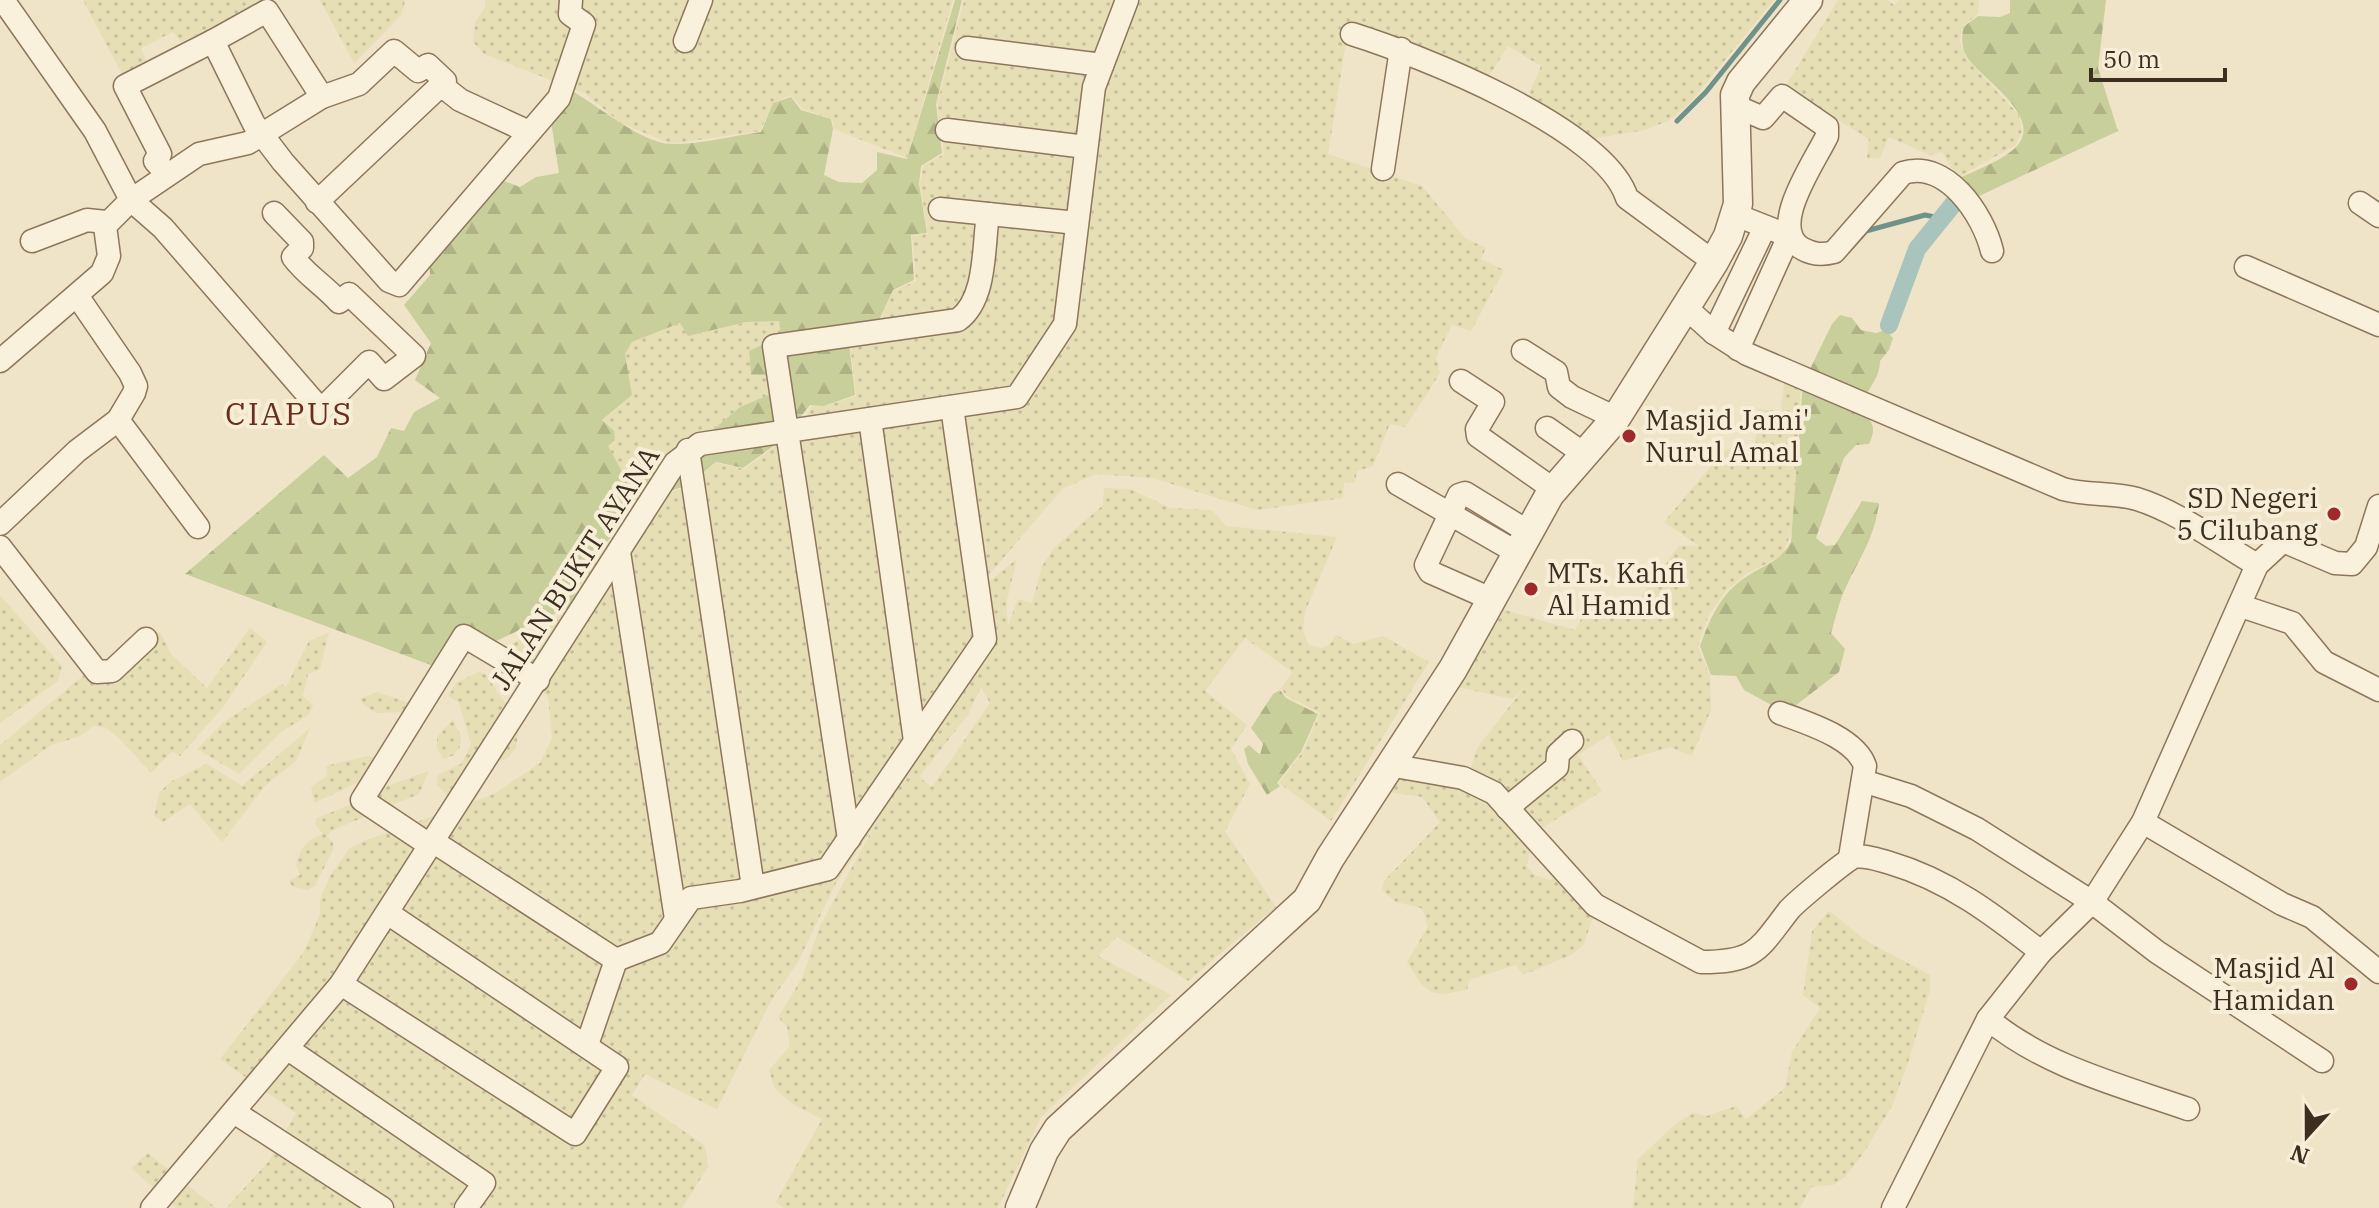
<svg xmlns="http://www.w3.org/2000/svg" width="2379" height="1208" viewBox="0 0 2379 1208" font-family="'IBM Plex Serif',serif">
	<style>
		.farmland { fill: url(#farmland-dots); fill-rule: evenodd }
		.forest { fill: url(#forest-firs); fill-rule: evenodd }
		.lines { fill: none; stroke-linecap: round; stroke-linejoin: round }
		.stream { stroke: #6f938a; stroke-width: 5 }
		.canal { stroke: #a9c4bc; stroke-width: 18 }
		.minor-casing { stroke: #8d765c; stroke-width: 25 }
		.tertiary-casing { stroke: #8d765c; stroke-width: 31 }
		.minor { stroke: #faf1dc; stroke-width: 22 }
		.tertiary { stroke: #faf1dc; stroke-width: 28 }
		.poi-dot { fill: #9e2a2b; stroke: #f7eed8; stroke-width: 3 }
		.labels { text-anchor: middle; stroke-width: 8; stroke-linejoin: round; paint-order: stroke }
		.poi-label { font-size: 28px; fill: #3d2e20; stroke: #f7eed8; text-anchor: start }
		.street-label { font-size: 28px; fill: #3d2e20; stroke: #f7eed8 }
		.quarter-label { font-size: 32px; letter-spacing: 2px; fill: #6b2e1e; stroke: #f7eed8 }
	</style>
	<defs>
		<pattern id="farmland-dots" width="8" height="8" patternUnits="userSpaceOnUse" patternTransform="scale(2)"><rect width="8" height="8" fill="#e6deb5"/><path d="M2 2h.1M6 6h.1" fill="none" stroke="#c6bf9b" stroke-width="1.8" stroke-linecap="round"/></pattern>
		<pattern id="forest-firs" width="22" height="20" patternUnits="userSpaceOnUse" patternTransform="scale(2)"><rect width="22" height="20" fill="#c9cf9b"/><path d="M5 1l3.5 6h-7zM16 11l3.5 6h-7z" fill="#aeb285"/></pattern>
	</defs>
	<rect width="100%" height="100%" fill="#f0e4c8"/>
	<g class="farmland">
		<path d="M83 0H269L181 42 173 32 141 48 146 61 122 74Z"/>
		<path d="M320 0H404L405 2 401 15 354 63Z"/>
		<path d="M485 0H953L907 158 834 129 832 119 803 109 791 95 773 103 760 131 671 144 621 123 584 93 484 54 473 42 475 22 486 6Z"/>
		<path d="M964 0H1774L1690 103 1668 121 1645 130 1591 139 1526 101 1541 66 1508 46 1488 78 1354 22 1348 30 1328 154 1422 186 1465 238 1486 248 1481 259 1504 270 1471 331 1452 325 1436 357 1440 373 1425 397 1405 427 1390 424 1373 466 1357 471 1355 483 1344 482 1343 498 1257 510 1152 478 1096 474 1062 489 971 596 1017 559 1006 604 1008 625 1018 599 1032 603 1042 566 1055 547 1103 505 1104 488 1130 489 1170 508 1212 510 1226 526 1337 537 1305 612 1303 630 1309 645 1322 648 1330 644 1336 635 1353 644 1383 636 1429 662 1331 821 1279 783 1302 753 1320 713 1287 696 1281 689 1292 672 1245 638 1205 691 1247 725 1231 749 1250 784 1225 831 1276 907 1188 981 1117 937 1098 956 1171 995 1041 1117 998 1208H784L776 1202 822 1119 791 1103 774 1087 769 1070 790 1046 787 1027 778 1017 802 978 820 926 876 823 836 883 798 962 771 1001 717 1109 645 1074 632 1095 705 1146 708 1167 682 1208H226L269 1161 296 1113 220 1059 304 952 320 914V899L330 876 350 848 367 840 494 794 540 763 552 739 548 697 502 650 572 608 591 561 609 542 636 501 688 487 716 463 744 469 782 441 788 458 813 402 826 406 856 396 848 324 878 326 893 291 916 281 912 236 928 234 920 184 923 166 944 154 937 104ZM981 687 990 703 932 787 919 777 968 715Z"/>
		<path d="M1838 0H1887L1894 5 1899 0H1979L1978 14 1962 27 1960 41 1966 58 2019 115 2022 131 2016 145 1957 178 1942 152 1930 155 1889 137 1880 158H1867L1869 139 1785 87Z"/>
		<path d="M779 320 781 336 749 351 751 375H772L781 390 740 407 669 467 627 482 610 455 602 421 632 395 625 354 632 342 680 323 688 336 746 322Z"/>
		<path d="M1784 383 1801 384 1793 528 1782 556 1746 574 1726 591 1709 615 1698 646 1710 676 1711 710 1692 756 1670 747 1623 761 1609 735 1578 755 1602 791 1542 828 1524 830 1471 767 1477 748 1528 683 1513 699 1443 684 1488 605 1575 630 1593 598 1625 608 1635 604 1679 546H1699L1664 522 1724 451 1731 448 1758 456 1755 442 1758 409 1781 411Z"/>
		<path d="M0 595 62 666 58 681 0 723Z"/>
		<path d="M250 628 267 642 223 707 180 756 172 751 151 773 119 738 105 727 94 726 78 737 51 745 0 782V745L90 670 138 638 160 632 171 654 207 688Z"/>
		<path d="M329 632 320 669 308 674 303 696 313 705 310 714 281 732 239 774 197 749 224 722 282 684 286 687 309 641Z"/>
		<path d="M479 672 485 674 514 715 518 733 516 748 508 758 476 770 457 796H448L437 785 438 775 461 764 471 744 459 703 448 696 456 683Z"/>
		<path d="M377 692 421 707 413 722 400 712 377 713 365 706 360 699Z"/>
		<path d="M453 720 461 737 460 747 454 755 444 759 437 749V737Z"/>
		<path d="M310 728 296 761 265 786 222 842 190 804 163 822 154 816 159 793 170 782 207 764 242 786Z"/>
		<path d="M367 756 380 760 376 774 314 803 311 787 327 776 326 766Z"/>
		<path d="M1385 765 1463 776 1531 846 1527 866 1534 875 1550 880 1559 874 1595 911 1584 944 1573 954 1523 975 1516 965 1469 980 1467 990 1444 994 1431 992 1421 984 1407 962 1427 928 1425 915 1421 908 1396 902 1382 890 1384 881 1440 822 1422 797 1369 789Z"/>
		<path d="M429 771 419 794 331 831 327 836 333 842V850L315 886 307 890 292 886 289 881 300 875 296 865 301 850 310 840 323 834 315 824 317 818 362 800 376 790Z"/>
		<path d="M1829 911 1868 942 1930 975V990L1909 1060 1893 1104 1865 1151 1846 1176 1833 1185 1811 1187 1800 1208H1633L1638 1159 1678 1122 1694 1113 1707 1116 1736 1106 1746 1119 1785 1088 1792 1052 1820 1008 1803 995 1812 931Z"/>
		<path d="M148 1153 216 1208H176L131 1168Z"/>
	</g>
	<g class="forest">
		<path d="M955 0H962L936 104 942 153 921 166 919 184 927 233 911 235 914 280 893 290 877 325 847 324 855 395 824 406 810 405 782 440 743 468 716 462 687 486 635 500 608 541 590 560 571 607C525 625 483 650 436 667L185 574 324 455 348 478 377 457 391 428 404 431 414 412 440 398 415 380 431 343 404 305 430 275 429 247 471 184 488 175 520 187 536 177 559 173 549 109 558 84C590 97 640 145 673 144 702 144 732 136 761 132L773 103 791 97 801 110 831 119 833 129 824 175 839 182 862 183 877 170V152L907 159ZM779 321 781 336 749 351 751 375H772L780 390 740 407 669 467 627 481 608 446 615 440 614 431 602 420 632 395 625 354 632 342 680 323 688 336 746 322Z"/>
		<path d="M2010 0H2106L2098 68 2118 131 1975 198 1958 179C1975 170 2003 161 2017 146 2044 116 1980 78 1967 57 1961 48 1962 38 1963 27L1978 16 2000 17 2010 13Z"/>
		<path d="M1840 315 1852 318 1861 330 1876 333 1886 330 1893 338 1889 350 1880 361C1880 382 1863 390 1862 411 1874 423 1876 429 1869 444L1856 445 1844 458 1816 538 1826 546 1835 545 1862 501 1879 503C1875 536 1861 556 1847 585 1839 600 1836 618 1831 633L1845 649 1839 672 1786 713 1744 690 1736 676 1711 675 1700 646C1710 618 1721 593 1746 577 1765 564 1779 563 1791 542L1803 383 1832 324Z"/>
		<path d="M1280 690 1286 698 1318 714 1301 752 1277 783 1280 786 1267 795 1248 764 1244 749 1249 745 1260 755 1263 744 1251 728 1273 694Z"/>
	</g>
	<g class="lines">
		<g class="stream">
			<path d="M1677 121 1706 92 1780 0"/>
			<path d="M1848 251 1866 231 1925 215 1940 218"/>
		</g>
		<path class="canal" d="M1889 325 1917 249 1955 202"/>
		<defs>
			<g id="minor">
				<path d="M1352 34C1419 55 1605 128 1627 198L1714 262"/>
				<path d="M685 41 701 0"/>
				<path d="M967 48 1102 65"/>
				<path d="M322 97 267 11 213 41 254 124 283 162 389 281 399 285 559 98 584 24 570 14 571 0"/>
				<path d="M1733 105 1763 118 1782 96 1827 127V136C1814 163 1766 230 1803 249 1814 255 1823 255 1834 252L1903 173C1946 159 1983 214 1992 251"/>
				<path d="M947 130 1086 147"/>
				<path d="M1383 169 1401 49"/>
				<path d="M167 174 155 161 160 154 125 86 213 41"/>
				<path d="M317 202 441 85"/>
				<path d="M2360 203 2379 216"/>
				<path d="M940 209 1077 223"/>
				<path d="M274 213 302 242V248L293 257C306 275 324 285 339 302L349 294 414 356 384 379 369 362 321 410 163 228 131 200 199 154 248 143 322 97 359 84 394 51 418 71 428 65 445 81 441 85 460 100 529 132"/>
				<path d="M1736 215 1789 236 1738 349"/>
				<path d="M32 241 87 220 106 222"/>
				<path d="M2246 267 2379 325"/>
				<path d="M1684 306 1714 333 1747 354 2063 489C2088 496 2113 492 2137 499 2179 512 2219 543 2257 565"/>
				<path d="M1714 333 1765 227"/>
				<path d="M1523 351 1556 372 1559 387 1572 397 1616 418"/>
				<path d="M0 361 102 273 109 256 105 226 131 200 95 131 3 0"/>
				<path d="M1461 381 1493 402 1477 429 1478 436 1553 489"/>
				<path d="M870 419 915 741"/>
				<path d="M118 420 198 527"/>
				<path d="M1547 428 1584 454"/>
				<path d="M688 450 753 887"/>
				<path d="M1398 484 1516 552"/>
				<path d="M0 524 77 451 118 420 134 393 136 386 130 373 78 297"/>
				<path d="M0 547 97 672 112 671 146 639"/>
				<path d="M619 552 676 919"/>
				<path d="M1491 599 1430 572 1426 565 1459 495 1465 493 1527 531"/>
				<path d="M2241 606 2292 623 2324 662 2379 690"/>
				<path d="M1780 713C1806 723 1855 737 1865 766L1850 857"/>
				<path d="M1389 765 1463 778 1494 793 1595 905 1701 962C1756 962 1758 950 1789 910 1795 903 1848 858 1854 857 1866 855 1879 860 1890 863 1948 880 1994 915 2041 952"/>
				<path d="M1863 781 1911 796 1977 829 2092 902 2157 952 2322 1061"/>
				<path d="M1507 808 1557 767 1558 754 1572 741"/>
				<path d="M2143 822 2282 904 2312 917 2379 972"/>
				<path d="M849 839 774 346 958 320C987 299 983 247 988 214"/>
				<path d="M434 842 616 960"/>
				<path d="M431 846 362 800 464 636 538 680"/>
				<path d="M616 960 660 943 691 898 740 891 828 869 985 639 952 407"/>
				<path d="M341 984 575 1134 617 1067 389 914"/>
				<path d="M1988 1019C2044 1066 2119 1085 2188 1109"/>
				<path d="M587 1045 616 960"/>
				<path d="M288 1049 484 1183 466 1208"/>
				<path d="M234 1112 382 1208"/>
				<path d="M152 1208 341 984 675 463 700 444 1017 397 1065 324 1094 87 1127 0"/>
				<path d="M1893 1208 1988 1019 2041 952 2092 902 2143 822 2257 565 2283 541 2335 563 2352 564 2366 547 2379 506"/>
			</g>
			<path id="tertiary" d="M1020 1208 1044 1151 1058 1129 1307 900 1330 858 1453 669 1550 494 1616 418 1714 262 1728 236 1738 204 1735 95 1741 82 1808 0"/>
		</defs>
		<use href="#minor" class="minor-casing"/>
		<use href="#tertiary" class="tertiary-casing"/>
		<use href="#minor" class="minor"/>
		<use href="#tertiary" class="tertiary"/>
	</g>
	<g class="poi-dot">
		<circle cx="1629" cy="436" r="8"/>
		<circle cx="2334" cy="514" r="8"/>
		<circle cx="1531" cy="589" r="8"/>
		<circle cx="2351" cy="984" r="8"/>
	</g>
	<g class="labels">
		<g class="poi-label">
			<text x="1645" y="430">Masjid Jami'<tspan x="1645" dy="32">Nurul Amal</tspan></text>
			<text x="2318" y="508" text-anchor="end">SD Negeri<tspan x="2318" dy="32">5 Cilubang</tspan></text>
			<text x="1547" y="583">MTs. Kahfi<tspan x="1547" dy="32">Al Hamid</tspan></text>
			<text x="2335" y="978" text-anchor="end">Masjid Al<tspan x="2335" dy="32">Hamidan</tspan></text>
		</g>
		<g class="street-label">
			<text transform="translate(575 568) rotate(-57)" y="10">JALAN BUKIT AYANA</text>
		</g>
		<g class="quarter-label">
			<text x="289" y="425">CIAPUS</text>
		</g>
	</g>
	<g transform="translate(2307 1136) rotate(201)" stroke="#f7eed8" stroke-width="6" paint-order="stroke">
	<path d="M0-6L14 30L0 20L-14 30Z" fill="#3d2e20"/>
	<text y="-12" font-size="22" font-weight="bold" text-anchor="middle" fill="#3d2e20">N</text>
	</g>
	<path d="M2091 68v12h134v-12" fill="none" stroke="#3d2e20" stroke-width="4"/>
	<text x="2103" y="68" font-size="24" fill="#3d2e20" stroke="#f7eed8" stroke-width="6" paint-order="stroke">50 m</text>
</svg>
